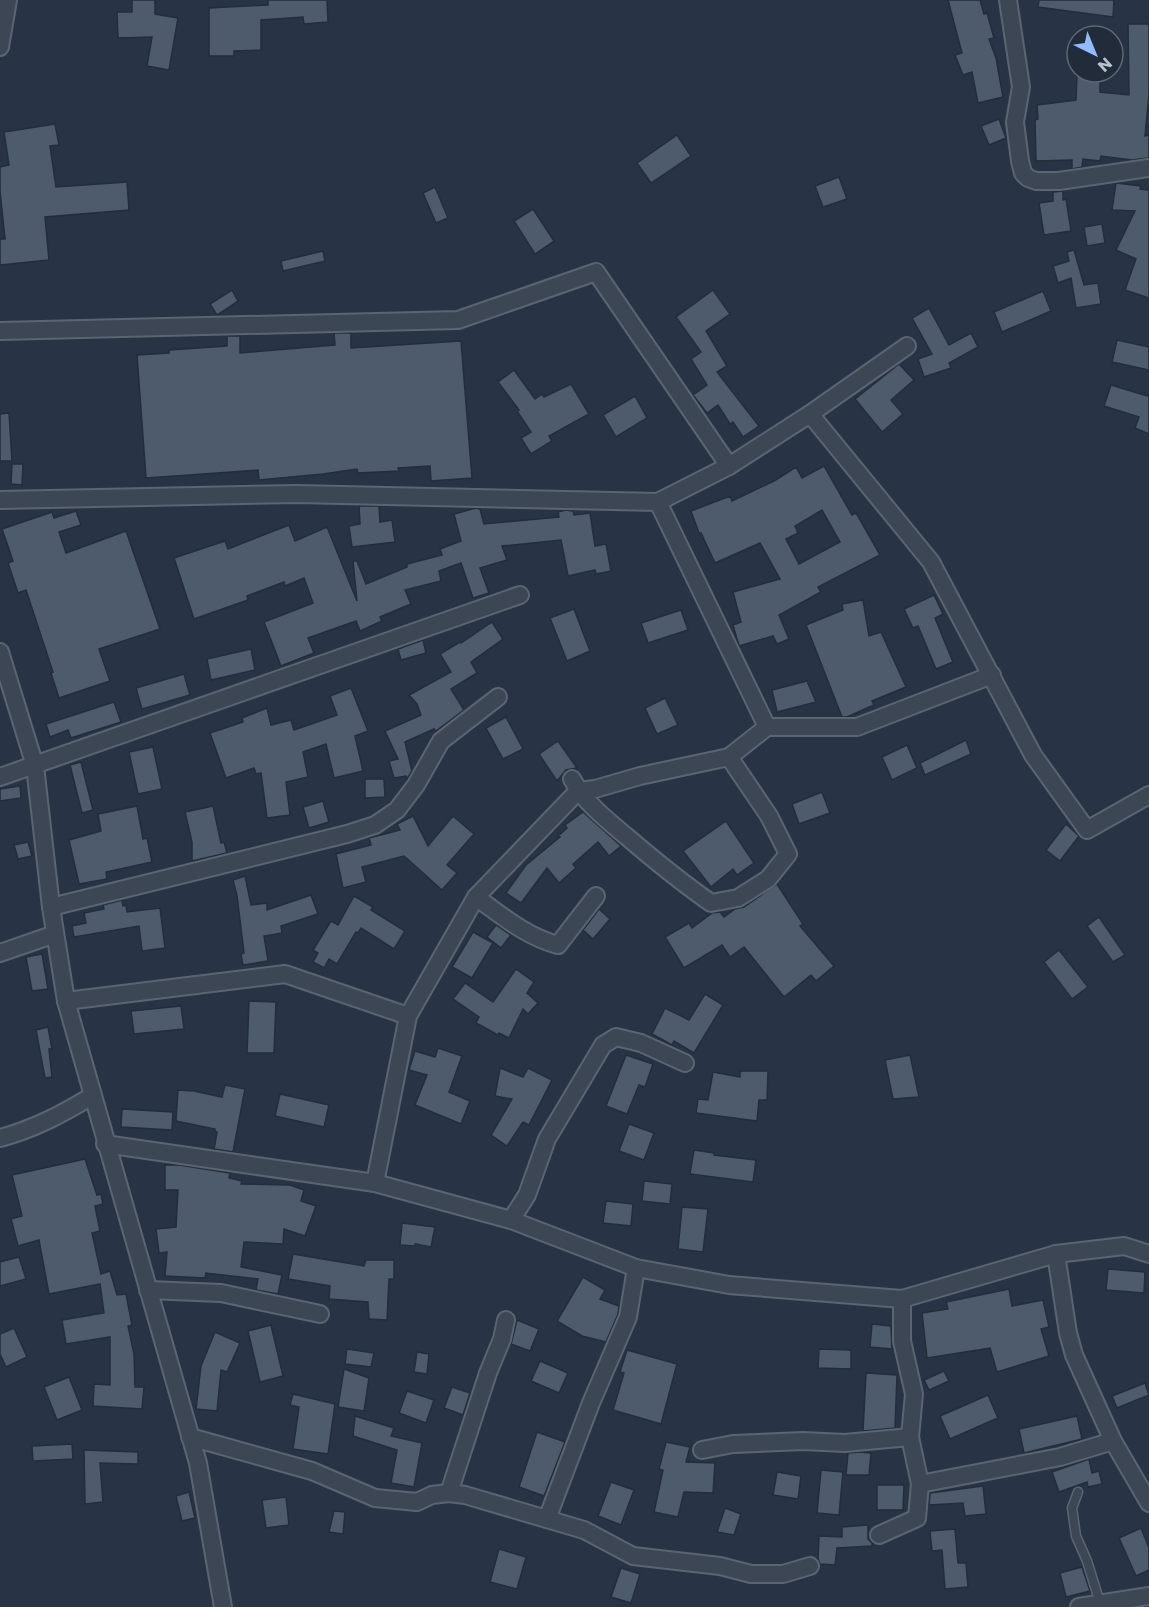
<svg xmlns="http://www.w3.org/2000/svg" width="1149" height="1607" viewBox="0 0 1149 1607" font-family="Poppins,sans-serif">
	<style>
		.building { fill: #4e5b6d; stroke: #232d3b; stroke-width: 1.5; fill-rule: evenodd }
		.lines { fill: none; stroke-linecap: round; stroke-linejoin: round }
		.service-casing { stroke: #5b6471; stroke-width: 11 }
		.minor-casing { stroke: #5b6471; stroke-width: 20 }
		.service { stroke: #3c4654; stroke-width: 8 }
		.minor { stroke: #3c4654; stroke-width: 16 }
	</style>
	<rect width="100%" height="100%" fill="#283445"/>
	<g class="building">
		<path d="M132 0H155V14L178 18 169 70 147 66 152 37 118 38 117 12H132Z"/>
		<path d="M268 0H327L328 22 304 24 303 17 261 20V50L234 51V56H209V8L268 5Z"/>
		<path d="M948 0H980L984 14 987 13 994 38 989 39 996 58 1003 97 978 103 972 72 963 75 955 55 962 53Z"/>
		<path d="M1039 0H1114L1113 17 1038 7Z"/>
		<path d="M1128 24H1149V94L1145 136 1149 135V158L1132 160 1101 156 1100 161 1083 159 1082 167 1072 169V160L1036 161 1035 120 1038 119 1037 105 1076 100 1077 72H1100V92L1129 95Z"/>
		<path d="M999 119 1006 138 989 145 981 126Z"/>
		<path d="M55 124 59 145 50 146 56 187 127 182 129 210 45 217 49 260 0 265V239H5L0 191V167L9 165 4 132Z"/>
		<path d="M677 135 691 156 651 183 637 163Z"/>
		<path d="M839 177 847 199 823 207 815 186Z"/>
		<path d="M1116 183 1141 186 1140 189 1149 190V298L1125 290 1136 259 1116 250 1135 211 1112 210Z"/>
		<path d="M435 187 448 218 436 223 423 193Z"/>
		<path d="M1063 191V200L1066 199 1071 231 1044 235 1039 203 1053 201V192Z"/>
		<path d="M533 209 554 241 535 254 514 221Z"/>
		<path d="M1102 224 1105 243 1087 246 1084 227Z"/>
		<path d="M1074 250 1084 285 1098 283 1101 304 1076 308 1071 278 1058 283 1053 266 1069 261 1067 252Z"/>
		<path d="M323 251 325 261 283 271 281 261Z"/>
		<path d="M232 290 238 301 217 315 210 304Z"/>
		<path d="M713 290 730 314 706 331 727 366 717 372 759 426 743 437 733 422 730 424 718 405 707 413 693 395 707 385 691 359 701 352 676 317Z"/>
		<path d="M1043 291 1051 311 1002 332 994 312Z"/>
		<path d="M929 308 949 345 971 333 978 347 949 363 951 368 924 377 918 359 932 354 912 318Z"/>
		<path d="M334 333H351V348L461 341 472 478 431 481 430 466 398 468 399 471 358 473 357 469 323 474 259 480 258 470 146 478 137 355 169 353V350L227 346V336H240V353L323 346 335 345Z"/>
		<path d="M1117 340 1149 347V370L1112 362Z"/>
		<path d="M899 364 914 380 891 400 903 414 882 432 855 399Z"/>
		<path d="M514 370 535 399 542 394 544 397 571 384 589 414 549 436 552 441 531 454 521 438 531 432 517 411 519 410 498 382Z"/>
		<path d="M1111 385 1147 396 1149 394V434L1135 428 1139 417 1104 406Z"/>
		<path d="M635 396 647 418 616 437 603 415Z"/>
		<path d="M9 413 12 461H0V414Z"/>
		<path d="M12 464H23L22 485 11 484Z"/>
		<path d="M824 466 852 515 856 513 880 555 818 587 821 592 779 615 789 639 777 644 773 636 739 646 733 625 741 622 733 592 780 579 760 543 715 563 701 533H699L691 511 730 496 732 501 774 481 796 467 802 478ZM822 510 840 542 799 564 786 539 798 533 795 526Z"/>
		<path d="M359 506H379L380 522 392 520 395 542 352 547 349 526 360 524Z"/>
		<path d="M476 508 480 509 484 524 559 517 558 512 566 510 573 511 574 515 590 513 595 546 606 544 611 571 596 574 595 570 568 576 561 540 502 546 507 560 480 568 489 593 473 598 461 563 439 571 441 581 405 590 411 604 380 617 382 621 360 631 356 621 308 638 314 653 281 666 264 622 313 603 304 578 285 586 284 582 247 596 248 600 194 619 174 558 225 541 228 549 289 525 295 541 327 527 357 601 353 561H357L366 584 407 567V564L442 555 440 549 461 541 454 514Z"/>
		<path d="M76 511 81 525 59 532 66 553 126 531 160 629 99 649 110 681 59 698 51 673 53 672 26 590 18 593 8 563 13 561 2 529 52 512 54 518Z"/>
		<path d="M934 595 943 614 935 618 953 662 936 669 918 626 913 628 904 609Z"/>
		<path d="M863 600 869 636 881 632 906 687 872 701 874 705 847 717H842L806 625 843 610 842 604Z"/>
		<path d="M574 609 590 651 567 661 550 618Z"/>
		<path d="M681 610 688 630 648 643 641 623Z"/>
		<path d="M492 622 503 639 471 662 477 673 451 689 464 710 436 731 434 729 405 742 412 771 407 779 406 776 394 778 389 761 398 759 385 731 421 715 417 704 409 695 451 672 440 654 460 642 461 643Z"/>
		<path d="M423 640 426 653 401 660 398 649Z"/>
		<path d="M251 649 255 670 211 680 207 659Z"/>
		<path d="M184 674 190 695 142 709 136 688Z"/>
		<path d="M807 681 816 702 777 712 772 690Z"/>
		<path d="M351 688 368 731 355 736 363 771 334 778 326 744 303 752 308 777 286 782 290 815 267 818 261 773 256 774 254 768 226 778 210 733 243 722 242 718 267 708 271 725 291 720 294 730 337 715 330 696Z"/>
		<path d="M665 698 678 725 657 734 645 708Z"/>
		<path d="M114 702 121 722 71 738 68 730 50 737 46 724Z"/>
		<path d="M506 717 523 749 503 759 486 728Z"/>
		<path d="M966 740 971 754 925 775 920 763Z"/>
		<path d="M558 741 577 768 566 770 557 781 539 754Z"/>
		<path d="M907 745 917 768 892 780 882 757Z"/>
		<path d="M153 747 162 789 138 794 129 752Z"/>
		<path d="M81 762 93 810 82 813 70 765Z"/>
		<path d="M365 779H384L385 797 365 798Z"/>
		<path d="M20 786 21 798 0 801V789Z"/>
		<path d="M822 792 830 813 799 824 792 804Z"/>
		<path d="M323 801 329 822 309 828 303 807Z"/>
		<path d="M137 806 143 839 147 838 152 862 106 872 107 879 79 884 69 840 101 831 98 814Z"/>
		<path d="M213 806 221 843 224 842 227 853 192 861V842L185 812Z"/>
		<path d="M583 812 621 846 609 856 598 842 573 864 576 868 559 883 547 868 521 903 506 893 526 865 560 837 558 836 567 828 565 825Z"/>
		<path d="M413 816 428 846 453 816 474 834 447 865 457 873 442 890 404 856 362 867 366 882 343 888 336 854 371 845 369 838 400 830 397 824Z"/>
		<path d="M726 821 754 863 737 875 733 869 711 887 683 851Z"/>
		<path d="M1066 824 1079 836 1060 861 1046 850Z"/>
		<path d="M28 842 32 856 18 859 14 845Z"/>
		<path d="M245 876 251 905 267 903V910L311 895 318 914 281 926 282 933 264 936 268 961 243 965 241 954 244 953 237 896 233 880Z"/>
		<path d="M777 884 803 924 800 926 834 966 816 981 811 975 784 997 744 947 730 957 722 945 684 968 665 937 689 923 692 928 712 913 720 912 724 917 735 909 744 907Z"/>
		<path d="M354 896 373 907 371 910 405 931 394 949 361 928 358 933 356 932 337 964 329 959 324 968 313 962 318 953 313 950 331 921 338 925Z"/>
		<path d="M122 900 123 906 126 905 127 912 160 908 165 948 142 951 139 926 74 937 72 926 86 923 84 913 104 909 103 905Z"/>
		<path d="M599 909 610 919 593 939 583 930Z"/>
		<path d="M1099 917 1125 955 1113 962 1087 926Z"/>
		<path d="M496 925 511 935 501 948 487 937Z"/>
		<path d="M473 932 493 943 472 978 452 967Z"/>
		<path d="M1059 950 1088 987 1072 999 1044 962Z"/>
		<path d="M42 954 48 989 32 991 26 957Z"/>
		<path d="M516 969 534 982 527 993 538 1003 528 1014 523 1009 509 1038 499 1033 498 1035 476 1023 479 1017 453 999 465 983 493 1002Z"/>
		<path d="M705 994 723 1005 694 1053 674 1041 672 1045 652 1034 665 1008 689 1020Z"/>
		<path d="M249 1001 276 1002 274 1053H247Z"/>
		<path d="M181 1006 184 1029 134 1034 131 1011Z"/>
		<path d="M48 1027 52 1049H49L52 1077 45 1078 36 1030Z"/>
		<path d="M438 1048 462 1056 449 1092 470 1101 461 1124 415 1105 427 1075 409 1070 415 1051 435 1057Z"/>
		<path d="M626 1055 653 1064 645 1087 639 1085 627 1114 606 1106Z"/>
		<path d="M910 1055 919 1097 893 1099 885 1060Z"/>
		<path d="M500 1068 523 1077 528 1068 552 1080 529 1125 523 1122 507 1146 491 1135 512 1099 495 1096Z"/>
		<path d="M740 1071H768L767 1100H759L757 1121 696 1113 698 1099 708 1100 713 1072 740 1077Z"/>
		<path d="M225 1085 245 1089 233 1152 214 1149 217 1132H215V1129L176 1121 178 1090 194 1091 222 1097Z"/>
		<path d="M280 1094 329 1105 324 1127 275 1116Z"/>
		<path d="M122 1109 173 1112 172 1130 121 1127Z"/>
		<path d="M629 1124 654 1133 644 1160 619 1151Z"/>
		<path d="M694 1150 714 1153V1155L756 1160 753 1182 690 1174Z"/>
		<path d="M85 1159 97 1195 101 1194 103 1204 95 1206 100 1231 92 1233 101 1274 110 1271 117 1295 126 1294 132 1325 128 1326 134 1354 135 1387H144L142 1409 93 1406 94 1384 110 1385V1337L66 1344 62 1320 104 1313 100 1284 49 1294 39 1240 18 1246 11 1219 22 1216 12 1175Z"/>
		<path d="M165 1165H179L230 1173 229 1178 242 1181 241 1184 290 1185 304 1190 301 1201 316 1206 305 1236 284 1229 283 1244 244 1242 241 1267 282 1275 278 1294 256 1290 258 1279 206 1273 205 1278 165 1276 167 1252 159 1253 156 1229 176 1227 178 1190H165Z"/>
		<path d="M644 1181 672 1184 670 1204 642 1201Z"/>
		<path d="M606 1201 633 1204 631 1226 603 1223Z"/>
		<path d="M682 1207 708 1209 703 1252 678 1249Z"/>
		<path d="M402 1223 435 1227 431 1247 415 1244V1246L400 1245Z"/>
		<path d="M293 1254 364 1266 366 1260H394V1279H389L387 1320 369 1319 368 1302 329 1299 330 1286 288 1279Z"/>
		<path d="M19 1257 26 1279 0 1286V1262Z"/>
		<path d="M1108 1269 1145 1272 1144 1293 1106 1290Z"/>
		<path d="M583 1277 605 1290 600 1299 619 1306 618 1314 606 1342 582 1336 557 1321Z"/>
		<path d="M1009 1289 1012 1306 1043 1300 1049 1327 1041 1329 1049 1356 997 1372 990 1348 927 1358 922 1313 948 1309 946 1302Z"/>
		<path d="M517 1320 539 1329 530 1351 511 1344Z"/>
		<path d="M872 1324 891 1326 892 1349 870 1347Z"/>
		<path d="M271 1325 283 1376 260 1382 248 1331Z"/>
		<path d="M14 1328 27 1357 6 1367 0 1354V1334Z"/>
		<path d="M215 1332 240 1343 227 1372 221 1370 217 1411 196 1409 201 1366Z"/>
		<path d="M347 1349 374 1353 371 1367 345 1364Z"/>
		<path d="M819 1349 851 1350V1369L818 1368Z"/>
		<path d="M627 1350 677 1364 661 1424 613 1410 624 1373 620 1372Z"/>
		<path d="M417 1352 429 1354 427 1374 414 1372Z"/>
		<path d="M540 1361 568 1373 559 1393 531 1381Z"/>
		<path d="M344 1369 369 1378 364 1411 338 1407Z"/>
		<path d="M944 1371 949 1381 929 1390 924 1380Z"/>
		<path d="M866 1373 897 1375 895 1428 863 1431Z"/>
		<path d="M69 1377 82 1410 57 1420 44 1387Z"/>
		<path d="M1145 1383 1149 1395 1117 1408 1112 1396Z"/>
		<path d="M452 1387 470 1393 463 1415 444 1408Z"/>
		<path d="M407 1391 434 1400 426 1423 399 1413Z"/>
		<path d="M293 1394 335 1404 328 1454 293 1449 299 1407 290 1405Z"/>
		<path d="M988 1395 998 1418 950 1439 940 1416Z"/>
		<path d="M355 1416 394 1428 391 1436 422 1443 414 1487 391 1483 397 1450 353 1436Z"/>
		<path d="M1077 1416 1082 1439 1024 1453 1019 1429Z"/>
		<path d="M537 1432 565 1442 544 1496 519 1487Z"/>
		<path d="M666 1442 690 1447 686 1462 715 1463 713 1493 684 1492 678 1517 654 1512 663 1470 659 1469Z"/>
		<path d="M72 1444 73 1459 33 1461 32 1446Z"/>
		<path d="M84 1450 138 1452V1464L100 1463 103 1502 85 1504Z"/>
		<path d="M860 1452 871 1453 869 1475H846L848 1453Z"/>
		<path d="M1089 1459 1092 1473 1099 1471 1102 1484 1088 1487 1087 1482 1059 1492 1052 1472Z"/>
		<path d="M821 1470 843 1472 839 1515 817 1513Z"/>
		<path d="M777 1472 801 1476 798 1499 773 1495Z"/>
		<path d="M611 1482 634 1490 621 1525 598 1516Z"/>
		<path d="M877 1485H904L903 1510H877Z"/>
		<path d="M983 1486 986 1514 965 1516 963 1503 929 1505 930 1493Z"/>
		<path d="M189 1492 195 1518 182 1521 176 1496Z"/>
		<path d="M286 1497 289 1525 266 1528 262 1500Z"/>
		<path d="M725 1508 741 1514 734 1535 717 1532Z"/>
		<path d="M334 1511 345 1512 343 1534 329 1532Z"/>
		<path d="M868 1525V1539L872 1543V1546L837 1548 835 1565 820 1564 818 1559 819 1536 842 1537V1527Z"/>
		<path d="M1141 1528 1149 1548V1570L1136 1576 1119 1538Z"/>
		<path d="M955 1529 958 1563H966L968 1587 945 1589 942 1550 932 1551 930 1531Z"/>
		<path d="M499 1549 526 1557 517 1589 490 1582Z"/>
		<path d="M1082 1567 1090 1591 1066 1597 1060 1573Z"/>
		<path d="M621 1568 640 1574 631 1603 611 1597Z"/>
	</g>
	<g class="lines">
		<defs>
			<path id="service" d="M1078 1492 1072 1508 1076 1536 1087 1561 1100 1603"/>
			<g id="minor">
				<path d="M1008 0 1021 87 1015 122 1020 161 1023 173 1028 178 1036 181H1059L1149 168"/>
				<path d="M0 47 8 0"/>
				<path d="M0 331 458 320 596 272 729 466"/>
				<path d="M810 414 931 562 1033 755 1087 830 1149 795"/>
				<path d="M0 500 297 494 658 502 729 466 810 414 907 346"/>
				<path d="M658 502 767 727"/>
				<path d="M0 652 35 766 51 907 66 1001 198 1463 223 1607"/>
				<path d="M0 777 520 595"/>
				<path d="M572 779C584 802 607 820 626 836 654 860 681 882 711 903L738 898 768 879 788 854 769 816 729 757"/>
				<path d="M476 897C502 916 527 937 558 945L596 896"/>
				<path d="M51 907 347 834 375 825 397 810 416 785 441 741 498 697"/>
				<path d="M0 953 55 934"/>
				<path d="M66 1001 285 974 408 1016"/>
				<path d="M0 1138C34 1129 62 1114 92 1096"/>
				<path d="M105 1144 375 1183 511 1220 636 1268 729 1285 902 1299 1056 1254 1124 1246 1149 1254"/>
				<path d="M375 1183 408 1016 476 897 578 791 595 789 640 776 729 757 767 727H857L992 675"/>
				<path d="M511 1220 527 1195 547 1139 603 1045 616 1037 641 1043 685 1063"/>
				<path d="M1056 1254 1068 1333 1074 1355 1113 1441 1149 1503"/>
				<path d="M148 1290 221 1293 320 1314"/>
				<path d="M190 1437 312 1471 375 1498 417 1502 432 1495 449 1493 465 1495 584 1530 633 1556 720 1566 751 1574H783L810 1566"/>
				<path d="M702 1450 733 1444 803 1441 845 1443 910 1437"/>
				<path d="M920 1484 1060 1457 1113 1441"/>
				<path d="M449 1493 488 1373 502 1339 506 1320"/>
				<path d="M547 1519 591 1403 628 1317 636 1268"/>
				<path d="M879 1535 917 1518 920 1484 910 1437 914 1394 902 1341V1299"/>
				<path d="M1079 1607 1149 1596"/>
			</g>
		</defs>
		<use href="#service" class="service-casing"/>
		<use href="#minor" class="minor-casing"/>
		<use href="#service" class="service"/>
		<use href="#minor" class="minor"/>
	</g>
	<g transform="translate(1095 54) rotate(137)"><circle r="28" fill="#212b3a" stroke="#5e6775" stroke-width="1.5"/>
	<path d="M0-4.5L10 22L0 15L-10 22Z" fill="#93bbf9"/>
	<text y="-9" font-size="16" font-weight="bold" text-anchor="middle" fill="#bac1cd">N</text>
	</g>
</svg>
